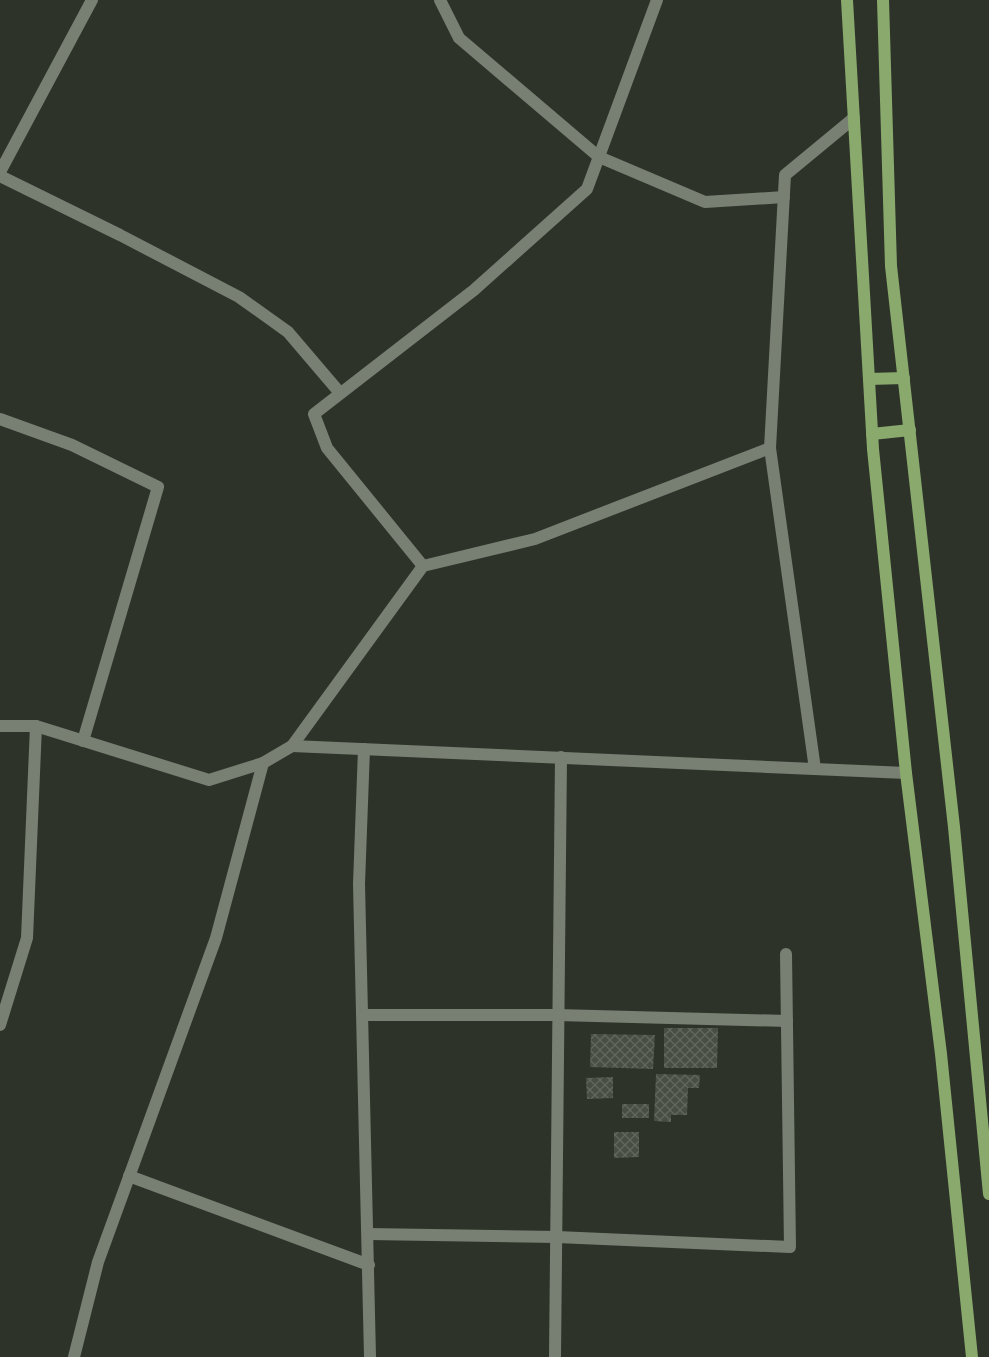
<svg xmlns="http://www.w3.org/2000/svg" width="989" height="1357" viewBox="0 0 989 1357" font-family="Helvetica,sans-serif">
	<style>
		.building { fill: url(#building-cross-hatch) }
		.lines { fill: none; stroke-linecap: round; stroke-linejoin: round }
		.street { stroke: #787f73; stroke-width: 12 }
		.primary { stroke: #89aa6c; stroke-width: 12 }
	</style>
	<defs>
		<pattern id="building-cross-hatch" width="8" height="8" patternUnits="userSpaceOnUse" patternTransform="scale(1.25)"><rect width="8" height="8" fill="#484e43"/><path d="M0 0l8 8M0 8l8-8" fill="none" stroke="#63685e"/></pattern>
	</defs>
	<rect width="100%" height="100%" fill="#2e332a"/>
	<g class="building">
		<path d="M664 1028H718L717 1068H664Z"/>
		<path d="M591 1034 655 1035 653 1069 590 1067Z"/>
		<path d="M656 1074 700 1075 699 1088H688L687 1115H671V1122L654 1121Z"/>
		<path d="M613 1077V1098L587 1099 586 1078Z"/>
		<rect x="622" y="1104" width="27" height="14"/>
		<path d="M614 1132H639V1157L614 1158Z"/>
	</g>
	<g class="lines">
		<g class="street">
			<path d="M440 0 459 38 599 157 705 202 784 197"/>
			<path d="M0 172 92 0"/>
			<path d="M0 176 120 235 239 297 288 332 340 393"/>
			<path d="M0 419 72 445 158 487 83 741"/>
			<path d="M423 566 327 448 314 414 474 290 587 189 657 0"/>
			<path d="M0 726H36L209 780 263 763 292 746 423 566 535 539 770 448"/>
			<path d="M292 746 906 773"/>
			<path d="M364 749 359 884 370 1357"/>
			<path d="M815 769 770 448 785 175 854 118"/>
			<path d="M363 1015H557L787 1021"/>
			<path d="M0 1025 27 938 36 726"/>
			<path d="M129 1176 369 1265"/>
			<path d="M369 1234 557 1237 790 1247 786 954"/>
			<path d="M74 1357 98 1262 216 938 263 763"/>
			<path d="M555 1357 561 757"/>
		</g>
		<g class="primary">
			<path d="M847 0 873 449 906 773 941 1054 972 1357"/>
			<path d="M883 0 891 266 954 827 989 1194"/>
			<path d="M869 379 904 378"/>
			<path d="M872 434 910 430"/>
		</g>
	</g>
</svg>
